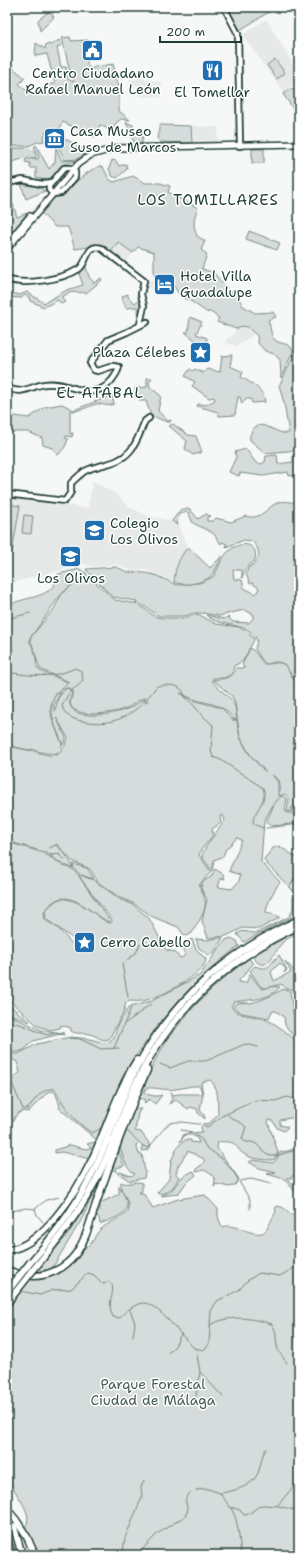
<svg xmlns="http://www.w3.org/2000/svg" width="306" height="1562" viewBox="0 0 306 1562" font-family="'Shantell Sans',sans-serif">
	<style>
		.built { fill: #e6e9e8 }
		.green { fill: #d6dcdb; stroke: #7a8c88 }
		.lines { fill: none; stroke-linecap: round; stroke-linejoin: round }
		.stream { stroke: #72857f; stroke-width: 1 }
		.secondary-casing { stroke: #1f3d34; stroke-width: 8 }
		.primary-casing { stroke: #1f3d34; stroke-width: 8 }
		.highway-casing { stroke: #1f3d34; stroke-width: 9 }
		.secondary { stroke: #fff; stroke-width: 4.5 }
		.primary { stroke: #fff; stroke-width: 5 }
		.highway { stroke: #fff; stroke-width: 6 }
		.highway-bridge-casing { stroke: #1f3d34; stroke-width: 9; stroke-linecap: butt }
		.highway-bridge { stroke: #fff; stroke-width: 6 }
		.labels { text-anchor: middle; stroke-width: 3; stroke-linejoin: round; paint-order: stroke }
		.poi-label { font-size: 14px; fill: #1f3d34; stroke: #fff; text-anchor: start }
		.park-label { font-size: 14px; fill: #445d55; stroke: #fff }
		.neighbourhood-label { font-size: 15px; letter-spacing: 1px; fill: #1f3d34; stroke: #fff }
	</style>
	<rect width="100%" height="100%" fill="#f6f7f7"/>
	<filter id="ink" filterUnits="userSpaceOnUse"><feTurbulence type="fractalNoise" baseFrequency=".025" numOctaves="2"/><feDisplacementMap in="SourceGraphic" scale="8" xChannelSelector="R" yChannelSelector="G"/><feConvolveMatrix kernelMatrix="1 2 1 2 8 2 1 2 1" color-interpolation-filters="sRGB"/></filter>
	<g filter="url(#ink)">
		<g class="built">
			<path d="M266 19 299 74V82L283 91 242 35Z"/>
			<path d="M145 77V80L162 82 161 97 139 96 138 86 130 85 129 79Z"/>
			<path d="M191 126 218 127V142L192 143Z"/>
			<path d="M118 242 133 253 125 263 111 252Z"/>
			<path d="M154 275 171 281 175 288 167 296H163L147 287V281L153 280Z"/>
			<path d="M243 326 248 327 254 334 237 346 226 343V338L232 337 236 329Z"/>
			<path d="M93 481 117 495 129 507 148 516 172 521 178 526 188 547 180 557 175 572 174 582 145 570 132 571 117 564 94 567 84 564 7 584V496L85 508 88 506Z"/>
		</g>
		<g class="green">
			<path d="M49 7H56L52 15 54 17 40 31 38 20 47 13Z"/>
			<path d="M227 7H277L240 30Z"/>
			<path d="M70 37 71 41 88 40 87 65 91 69 95 67 113 64 119 87V111L130 120 121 119 116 123 112 131 100 125 94 137 63 122 56 134 47 130 43 139 45 141 37 142 29 146H7V63L25 78 19 84 33 96 49 84H55L47 54 35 56 36 43 45 49 46 44 52 45 59 40 62 45 57 47 61 67H66L68 79 73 82 74 79 70 72 62 38Z"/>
			<path d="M275 59 285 73 277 79 267 65Z"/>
			<path d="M299 85V109L294 110 283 94 290 89 296 90Z"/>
			<path d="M126 122 133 125V132L143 133 142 143 134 142Z"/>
			<path d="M160 125 191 126 192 143 160 142 157 138Z"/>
			<path d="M63 138 89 151 77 159 65 160 59 148Z"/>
			<path d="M36 145 49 169 55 162 56 147 62 161 76 160C71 164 66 162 61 166 55 170 53 180 44 180L36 177V168H30V163L25 162 26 159H38L39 157 34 147Z"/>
			<path d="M25 148C31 149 37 151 36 158L28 157 7 164V149Z"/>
			<rect x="252" y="149" width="12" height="14"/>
			<path d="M112 160 116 161 119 166 126 164 127 169 117 178 112 176 109 169Z"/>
			<path d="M100 166 103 167 109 179 114 182 133 176 145 183H160L170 186 168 192 198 208C193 218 193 226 197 236L205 241 201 250 207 254 202 269 214 273 229 292H235L243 306 255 313 273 312 276 317 268 320C271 326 270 334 274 339 280 346 290 341 293 351L281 378 280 360 274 354 265 351 258 343 257 336 248 327 243 326 236 329 217 322 219 318 209 311 208 313 192 302 180 296 171 281 154 275V252L138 247 133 253 118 242 111 252 124 263 123 264C100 244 105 245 75 249L68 227H55L41 213C45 209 48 203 53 199 56 196 61 197 64 194 74 184 86 171 100 166Z"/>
			<path d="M21 184 38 187 45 191 26 199Z"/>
			<path d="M13 204 17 217 27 213 7 238V206Z"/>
			<path d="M249 231 280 243 277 250 246 239Z"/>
			<path d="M85 264 89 277 94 283 101 278 102 280 86 293C76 292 70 291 62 297L65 302 61 304 58 300 44 307 30 301 29 297 25 295 21 298 7 297V292L20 295 27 292 44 303 67 290 83 285 78 271Z"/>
			<path d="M128 294V297L135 303 140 298 142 309 138 321V307L126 308 122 298 123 296Z"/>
			<path d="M190 317 202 322 196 334 207 338 206 347 196 343 195 340 185 332H188Z"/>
			<path d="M296 351V365L299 371V450L265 453 250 440C249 436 250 435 252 431 260 416 277 436 289 433L284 403 279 385C282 383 292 357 296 351Z"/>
			<path d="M232 355 230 366 243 372 241 377C251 383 264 389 265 402L252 403 251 399H245L242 404 240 397H238L235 415 219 416 218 412 197 406 198 404 206 405 215 400 214 397 209 398 192 386 195 382 185 376 190 369 193 371 195 369 203 373 207 369 220 372 222 356Z"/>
			<path d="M147 378H152L149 382 150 387 161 396 158 411 168 421 171 420 170 422C165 423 158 417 151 416L146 401H140L139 396 135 397V388L147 387Z"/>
			<path d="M112 395 114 404C104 408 104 403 96 404 87 407 81 411 70 411V434L73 433 72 437 66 436 65 438 68 439 65 447 58 455 52 448 43 445 42 438 28 432H7V415L29 418 45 407 62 404 74 410Z"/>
			<path d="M173 424 188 435 196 436 202 452 193 455 185 449 187 441 169 426Z"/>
			<path d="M246 449 256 463 261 464 265 462 266 456 277 455 278 464 293 462V454L299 453V485L297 475 289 476 288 472 263 476 240 473 239 476 229 472 236 457 235 452Z"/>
			<path d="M296 498H299V683L293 677 284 664C266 656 271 676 255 649L257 640C247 620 221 629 206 615L224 619 228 617 233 622 249 623 254 617 253 614 244 610 219 616 203 613H194L185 616H159L136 601 113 597 87 571 86 569 116 567 128 572 146 573 155 575 177 585 199 583 213 577C219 569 221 557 230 550 240 541 259 542 255 560L245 569 242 578V570H233L234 579 242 580 244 588 256 594 259 588 252 583 250 584 246 574 248 568C260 560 263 553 252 541L244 540 226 547 227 544 222 542 221 544 213 533 193 523 188 512 179 514 177 521 178 526 172 521 181 509H190L198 519 206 514 210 516 207 517V521H213L216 518 231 522 246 516C260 521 266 508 277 503 282 500 290 502 296 503Z"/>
			<path d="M7 504 20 506 12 552 7 551Z"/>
			<path d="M24 515 33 516 31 534 22 533Z"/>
			<path d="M188 547 210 568 222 556C219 562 216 571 211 576 204 583 183 587 174 582 175 567 179 558 188 547Z"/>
			<path d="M80 569 86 573 83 579C61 587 51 610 38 627 35 632 31 635 29 640L35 652 37 667 40 671 68 682C65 687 59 689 55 695 42 718 64 733 62 750 55 757 40 752 32 749L28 750C33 750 35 752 40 753 60 759 62 753 68 738L56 717 66 738 63 745C57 733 42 699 61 692L54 705 55 711 58 698 66 688 69 689 72 692C71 697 68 703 71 707 78 721 116 714 127 709 133 707 138 703 143 699H145V702L148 701 146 698C140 698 133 705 127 708 116 713 78 719 71 706 69 702 73 696 73 691 68 686 65 688 59 692L69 682 40 669 30 638 54 609 61 595 74 583 83 580 86 574 115 600 138 604 154 616 161 618H184L198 614 216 624 239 627 254 638V640L243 661 234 666 232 674 224 678H213L212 681C223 696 238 696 236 720L233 719C225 704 208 704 194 699 189 698 184 694 180 693L192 700 222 708 232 720H237C238 742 251 758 266 772L250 755 240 737 235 703 232 696 213 680C222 678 233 680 236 668H245L242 665 250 648 254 651 264 664C270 665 278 661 283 664 291 669 290 680 299 684V801H296L295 806 291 808 293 812 287 811 289 798 285 794 279 796C279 787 281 780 272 775L278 782V796L264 821 261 862 280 882C274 890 267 903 266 912L280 917 279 918 259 929 243 928 226 936 208 938 202 921 207 899 201 889 202 882 211 877 215 869 223 874 225 879 221 878 218 887 232 889 239 881 240 875 229 871 242 840 237 838 226 849 223 856 214 860 212 871 202 857C201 850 221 827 225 820L223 815 220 816 221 823 212 829 213 835 201 850 199 855 211 872 199 885C201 890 204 895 205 900 208 910 196 925 192 933L187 936 184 935 178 927 153 917 133 903 120 898 98 882 90 869 72 861 57 844 44 852 7 841V746L28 750 7 745V606C26 595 55 600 58 574Z"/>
			<path d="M281 796 287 798 285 810 286 812 293 814 299 812V823L272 826 266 823 274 804Z"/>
			<path d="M7 842 44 853 63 866 70 868 76 872 110 921 109 922C87 912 65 880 44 912L45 920 58 928 75 947 76 941 46 919 45 911C49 907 55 900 60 899 76 897 95 914 106 922L111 923 112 920 81 879 79 873 74 869 73 864 87 868 94 879 81 875 87 878 92 879 121 900 132 904 149 918 166 950 175 952 180 958 183 957 185 955 184 950 186 942 192 939 196 949 206 959C205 975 157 999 142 1001 136 1002 131 1000 126 1002L124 1011 109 1039C101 1042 98 1036 90 1034 83 1032 77 1035 71 1031V1028L61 1025 60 1028 50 1030 38 1026 10 1001 9 991 10 978 7 974Z"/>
			<path d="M56 845C62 851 71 860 73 868L64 865 50 856 58 854 65 860 58 853 49 855 45 852 49 848Z"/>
			<path d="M279 846 299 859V871L290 886 293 891 265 862 264 859 273 848Z"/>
			<path d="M299 890V914L273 926 244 942 237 934C244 929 248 933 256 933 258 932 287 918 290 916L293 908V894Z"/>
			<path d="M299 931V934C293 936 287 938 282 943 273 953 266 977 252 956L286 937Z"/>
			<path d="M217 938H223L213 954 208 955 199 948 196 939 207 940Z"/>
			<path d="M231 938 237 941 239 946C197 978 170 1006 141 1049 130 1065 119 1082 113 1100L134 1109H141L138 1113 135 1131 141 1132 151 1146 148 1150 142 1151V1145L139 1143 136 1145 139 1154H142L145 1172 144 1178 130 1181 118 1173 120 1172 131 1176 135 1174C116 1165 128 1128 98 1141L59 1108 60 1106 56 1094 53 1091 48 1092 28 1112 22 1111 16 1115 11 1125 7 1122V1097L11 1090 7 1089V1085L20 1072 17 1062 7 1056V1054H18L37 1044 71 1037 90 1039 104 1043 109 1042 114 1037 118 1024 129 1007 152 1001 200 975 220 947 226 940Z"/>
			<path d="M279 955 287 970 284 973 286 969 280 963 271 972 274 981 291 972 285 961 299 976V1002L291 989 285 988 282 984 266 988 261 987 250 971 255 966C270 972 270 963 279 955Z"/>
			<path d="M249 958 253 964 238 982 246 983 250 974C268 999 259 984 280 987 269 1001 249 999 234 1002L231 1007C240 1017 251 1015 262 1018 276 1023 290 1034 299 1045V1119L290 1118 280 1120V1125L288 1127 284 1131 277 1128 273 1121 269 1120 268 1122 278 1152 275 1159 272 1160C265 1160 254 1159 247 1156 232 1148 241 1140 218 1142L217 1148 239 1179 235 1185 229 1187 216 1184 214 1187 215 1179 211 1174 204 1170 197 1172 195 1170 204 1163V1159L188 1151 178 1166 176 1174 179 1177C174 1187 171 1192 159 1194L157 1193 169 1179 171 1161 178 1146 185 1140H191V1142L199 1143 197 1138 192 1135H185L180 1142 184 1134 202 1132 201 1127 204 1123 206 1124 211 1122 218 1114C217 1101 220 1089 210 1080L201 1082 203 1094 200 1110 204 1115 205 1119 198 1113 197 1109 190 1107 188 1109 176 1100 169 1104 173 1097 170 1095 171 1092 174 1095 178 1094H202L200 1086C192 1085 184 1088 176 1089 166 1091 156 1087 146 1088L144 1092C148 1096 157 1097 162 1095L155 1104 149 1099 144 1104 145 1100 139 1098C143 1087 147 1077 152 1067 173 1023 211 987 249 958Z"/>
			<path d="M7 975C12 983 5 994 9 1003 11 1008 25 1017 30 1022L7 1013Z"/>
			<path d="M283 989 290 991 296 1033V1036L294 1037 285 1025 284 1017 276 1011H272L269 1018 242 1013 233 1007C237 1001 244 1003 250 1003 261 1001 273 995 283 989Z"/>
			<path d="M7 1014 41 1030 64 1033 33 1041 24 1050 18 1052H7Z"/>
			<path d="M107 1139C119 1142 120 1156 124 1166L116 1168 117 1172 107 1167 115 1146 103 1141 94 1160 62 1152 55 1153V1150L70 1145 86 1149 91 1148 87 1144Z"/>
			<path d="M299 1146V1177L293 1175 292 1178H286L294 1185 299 1186V1196L284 1179 267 1174 276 1172 259 1168 249 1162 253 1160 273 1163 277 1159 279 1153 298 1148Z"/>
			<path d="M193 1171 196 1175 186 1183 178 1194 161 1196 171 1191 182 1177Z"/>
			<path d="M121 1182C128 1186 135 1180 142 1183V1191L138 1193H143L153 1208 178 1199 205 1195 218 1209V1217L222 1227C237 1222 248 1236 263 1233 270 1227 271 1219 276 1212L275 1207C281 1204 287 1211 292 1215L299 1213V1555H38L25 1527C37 1512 7 1488 7 1472 5 1413 7 1355 7 1296L14 1298 15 1297 7 1294V1284L22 1288 30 1278C56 1276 66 1270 82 1250 85 1247 89 1246 91 1243 95 1239 96 1233 100 1230 107 1223 123 1217 127 1211 132 1199 118 1192 121 1182Z"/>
			<path d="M119 1186C121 1191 127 1198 127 1204 128 1215 109 1220 100 1224L99 1218 96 1215 100 1211V1203L119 1194Z"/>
			<path d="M95 1191 82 1219 51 1270 35 1273 69 1233Z"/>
		</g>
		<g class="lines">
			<g class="stream">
				<path d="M7 619 30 613"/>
				<path d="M7 672C31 676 52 679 75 668L81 671 83 679C80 686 76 686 71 691 67 695 65 701 62 706 65 716 72 719 82 721 117 728 137 713 157 686 169 684 183 684 185 697 196 706 202 717 213 725L211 751 213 757 221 760 263 788C268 801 255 809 253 821L254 824 263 828"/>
				<path d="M266 828 299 824"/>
				<path d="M299 833V837"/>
				<path d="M128 997 122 964 136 953 140 944"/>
				<path d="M7 1022 20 1024 41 1033 48 1035 55 1033 64 1035"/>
				<path d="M126 1023 151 1004"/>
				<path d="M69 1038 80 1039 101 1049 119 1048"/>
				<path d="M114 1048 131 1008"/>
				<path d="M160 1064 170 1068 188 1061H206L245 1044 258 1047"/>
				<path d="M7 1065 13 1086 23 1109H28C34 1100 43 1087 55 1089 64 1107 75 1122 92 1133L102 1128"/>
				<path d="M228 1115C234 1121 240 1121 246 1127L242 1139 246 1142C262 1140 259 1155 272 1156 281 1157 289 1149 297 1152L299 1167"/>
				<path d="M204 1125 207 1127 222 1116 256 1100 275 1101 287 1097 299 1100"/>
				<path d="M126 1130 143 1146 148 1148C155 1142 164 1125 171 1123 180 1120 191 1124 200 1124"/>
				<path d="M181 1130 192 1132 202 1140 206 1147 222 1159 233 1171 250 1200V1209"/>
				<path d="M240 1181 251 1179 271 1184"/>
				<path d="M35 1209 37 1215 43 1222"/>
				<path d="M7 1212 26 1208 35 1209 46 1200 59 1197"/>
				<path d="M20 1291 40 1295 53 1290 71 1289 88 1273 94 1275 103 1284 109 1282 112 1284C115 1295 106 1303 113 1317L120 1318C123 1313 126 1311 131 1308 134 1306 139 1303 143 1303 157 1302 184 1339 194 1348L204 1350 209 1345 211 1311 217 1301 239 1290 247 1281 259 1273 280 1276 299 1265"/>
				<path d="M130 1310 135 1323 133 1336"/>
				<path d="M210 1325C230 1314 251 1318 272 1324 278 1334 275 1336 277 1346 278 1352 283 1357 287 1363"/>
				<path d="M168 1353 175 1346 181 1334"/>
				<path d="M200 1372 223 1397"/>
				<path d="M194 1407 200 1372 196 1349"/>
				<path d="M196 1490 208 1489 220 1493 230 1507 240 1510 244 1515C252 1515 256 1505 264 1505 269 1505 273 1506 277 1506L299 1480"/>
				<path d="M221 1493C234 1491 252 1487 258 1473 261 1465 261 1457 266 1449"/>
				<path d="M278 1506 299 1511"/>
				<path d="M231 1508C239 1521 239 1539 241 1555"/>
				<path d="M123 1552 125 1538 142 1497 141 1487 144 1481"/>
				<path d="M119 1555 140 1552 157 1534 185 1516 188 1510C186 1503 183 1498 190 1493"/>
			</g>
			<defs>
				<g id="secondary">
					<path d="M224 7 238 34 240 146"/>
					<path d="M64 168H71L75 172V177L61 193 53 194 49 190V186Z"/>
					<path d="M7 183 23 180 42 184 51 182"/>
					<path d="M7 279C25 286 63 279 79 269 88 263 86 243 101 248L144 281 141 294 144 306 140 324"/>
					<path d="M7 387C21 396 31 386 45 384 70 380 92 405 112 380 115 376 118 372 119 367L113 366 98 371 94 370 90 363 108 340 127 332 147 322"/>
					<path d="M7 494 65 501 71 492V483C76 479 80 474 85 471 100 463 117 466 130 451 138 442 140 431 145 421L149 418"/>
				</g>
				<g id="primary">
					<path d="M7 243 30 216"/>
					<path d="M7 249 78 164 91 155 116 148 299 144"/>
				</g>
				<g id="highway">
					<path d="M7 1250C41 1248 77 1191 91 1162 107 1128 117 1092 137 1060"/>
					<path d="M29 1264C55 1235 78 1204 95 1168 111 1135 120 1099 137 1067 173 1000 230 950 299 920"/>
					<path d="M34 1269C57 1241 79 1213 96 1180 113 1148 122 1112 138 1079 171 1011 230 957 299 926"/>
					<path d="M7 1270 16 1273"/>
					<path d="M33 1276C49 1276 65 1268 75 1255 87 1239 91 1217 98 1198 113 1155 128 1111 147 1070"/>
					<path d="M16 1520 27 1537 35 1555"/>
					<path d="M14 1527 22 1555"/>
					<path d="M7 1539 12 1555"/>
				</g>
			</defs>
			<use href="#secondary" class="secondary-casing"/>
			<use href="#primary" class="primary-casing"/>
			<use href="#highway" class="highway-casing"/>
			<use href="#secondary" class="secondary"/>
			<use href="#primary" class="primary"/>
			<use href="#highway" class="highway"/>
			<defs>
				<g id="highway-bridge">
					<path d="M7 1292 29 1264"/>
					<path d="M7 1303 34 1269"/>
					<path d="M7 1509 16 1520"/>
				</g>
			</defs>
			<use href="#highway-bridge" class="highway-bridge-casing"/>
			<use href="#highway-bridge" class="highway-bridge"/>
		</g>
	</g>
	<defs>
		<symbol id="civic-square" viewBox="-11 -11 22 22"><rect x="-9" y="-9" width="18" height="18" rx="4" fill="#1f6fb2" stroke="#fff"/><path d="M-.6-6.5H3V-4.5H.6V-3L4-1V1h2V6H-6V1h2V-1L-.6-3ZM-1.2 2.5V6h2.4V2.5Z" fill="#fff"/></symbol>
		<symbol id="restaurant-square" viewBox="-11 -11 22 22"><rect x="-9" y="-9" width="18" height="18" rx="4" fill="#1f6fb2" stroke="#fff"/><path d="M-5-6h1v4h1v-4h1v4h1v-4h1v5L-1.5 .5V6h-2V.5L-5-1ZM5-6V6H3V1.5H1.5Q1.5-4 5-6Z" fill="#fff"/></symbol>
		<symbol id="museum-square" viewBox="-11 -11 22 22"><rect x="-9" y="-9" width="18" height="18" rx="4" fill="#1f6fb2" stroke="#fff"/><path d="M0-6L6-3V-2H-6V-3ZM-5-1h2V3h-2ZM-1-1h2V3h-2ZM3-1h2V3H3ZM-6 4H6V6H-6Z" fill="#fff"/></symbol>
		<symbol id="hotel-square" viewBox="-11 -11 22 22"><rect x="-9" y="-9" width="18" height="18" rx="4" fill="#1f6fb2" stroke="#fff"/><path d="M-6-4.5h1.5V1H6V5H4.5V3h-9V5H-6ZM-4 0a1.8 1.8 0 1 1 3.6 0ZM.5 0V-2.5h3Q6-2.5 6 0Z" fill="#fff"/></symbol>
		<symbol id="sight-square" viewBox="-11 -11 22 22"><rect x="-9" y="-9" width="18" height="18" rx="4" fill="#1f6fb2" stroke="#fff"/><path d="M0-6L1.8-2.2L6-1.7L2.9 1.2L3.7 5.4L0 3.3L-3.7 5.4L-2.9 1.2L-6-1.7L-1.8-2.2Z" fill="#fff"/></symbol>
		<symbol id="school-square" viewBox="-11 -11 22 22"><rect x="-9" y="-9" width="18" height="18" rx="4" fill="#1f6fb2" stroke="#fff"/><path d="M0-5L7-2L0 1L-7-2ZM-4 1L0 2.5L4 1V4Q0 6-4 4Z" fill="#fff"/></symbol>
	</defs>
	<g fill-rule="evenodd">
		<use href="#civic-square" x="80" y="38" width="25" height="25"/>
		<use href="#restaurant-square" x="200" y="58" width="25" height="25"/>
		<use href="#museum-square" x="42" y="126" width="25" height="25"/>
		<use href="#hotel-square" x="152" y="272" width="25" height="25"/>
		<use href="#sight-square" x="188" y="340" width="25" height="25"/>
		<use href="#school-square" x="82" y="518" width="25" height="25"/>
		<use href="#school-square" x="58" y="544" width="25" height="25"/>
		<use href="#sight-square" x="72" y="930" width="25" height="25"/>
	</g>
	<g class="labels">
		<g class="poi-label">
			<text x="93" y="78" text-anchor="middle">Centro Ciudadano<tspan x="93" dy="16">Rafael Manuel León</tspan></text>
			<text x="212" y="97" text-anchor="middle">El Tomellar</text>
			<text x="70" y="136">Casa Museo<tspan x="70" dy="16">Suso de Marcos</tspan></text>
			<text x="180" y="281">Hotel Villa<tspan x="180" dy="16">Guadalupe</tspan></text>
			<text x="186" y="357" text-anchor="end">Plaza Célebes</text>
			<text x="110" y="528">Colegio<tspan x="110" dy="16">Los Olivos</tspan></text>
			<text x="71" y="583" text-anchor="middle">Los Olivos</text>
			<text x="100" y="947">Cerro Cabello</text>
		</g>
		<g class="park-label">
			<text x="153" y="1389">Parque Forestal<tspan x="153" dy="16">Ciudad de Málaga</tspan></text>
		</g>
		<g class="neighbourhood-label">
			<text x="208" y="205">LOS TOMILLARES</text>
			<text x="100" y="398">EL ATABAL</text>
		</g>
	</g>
	<rect width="306" height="1562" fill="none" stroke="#fff" stroke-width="24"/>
	<rect x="12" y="12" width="282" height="1538" fill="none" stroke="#1f3d34" stroke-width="1.5" filter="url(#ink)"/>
	<path d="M160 36v6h81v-6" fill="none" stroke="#1f3d34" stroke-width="2"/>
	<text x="166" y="36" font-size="12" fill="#1f3d34" stroke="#ffffff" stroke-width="3" paint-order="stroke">200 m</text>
</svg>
